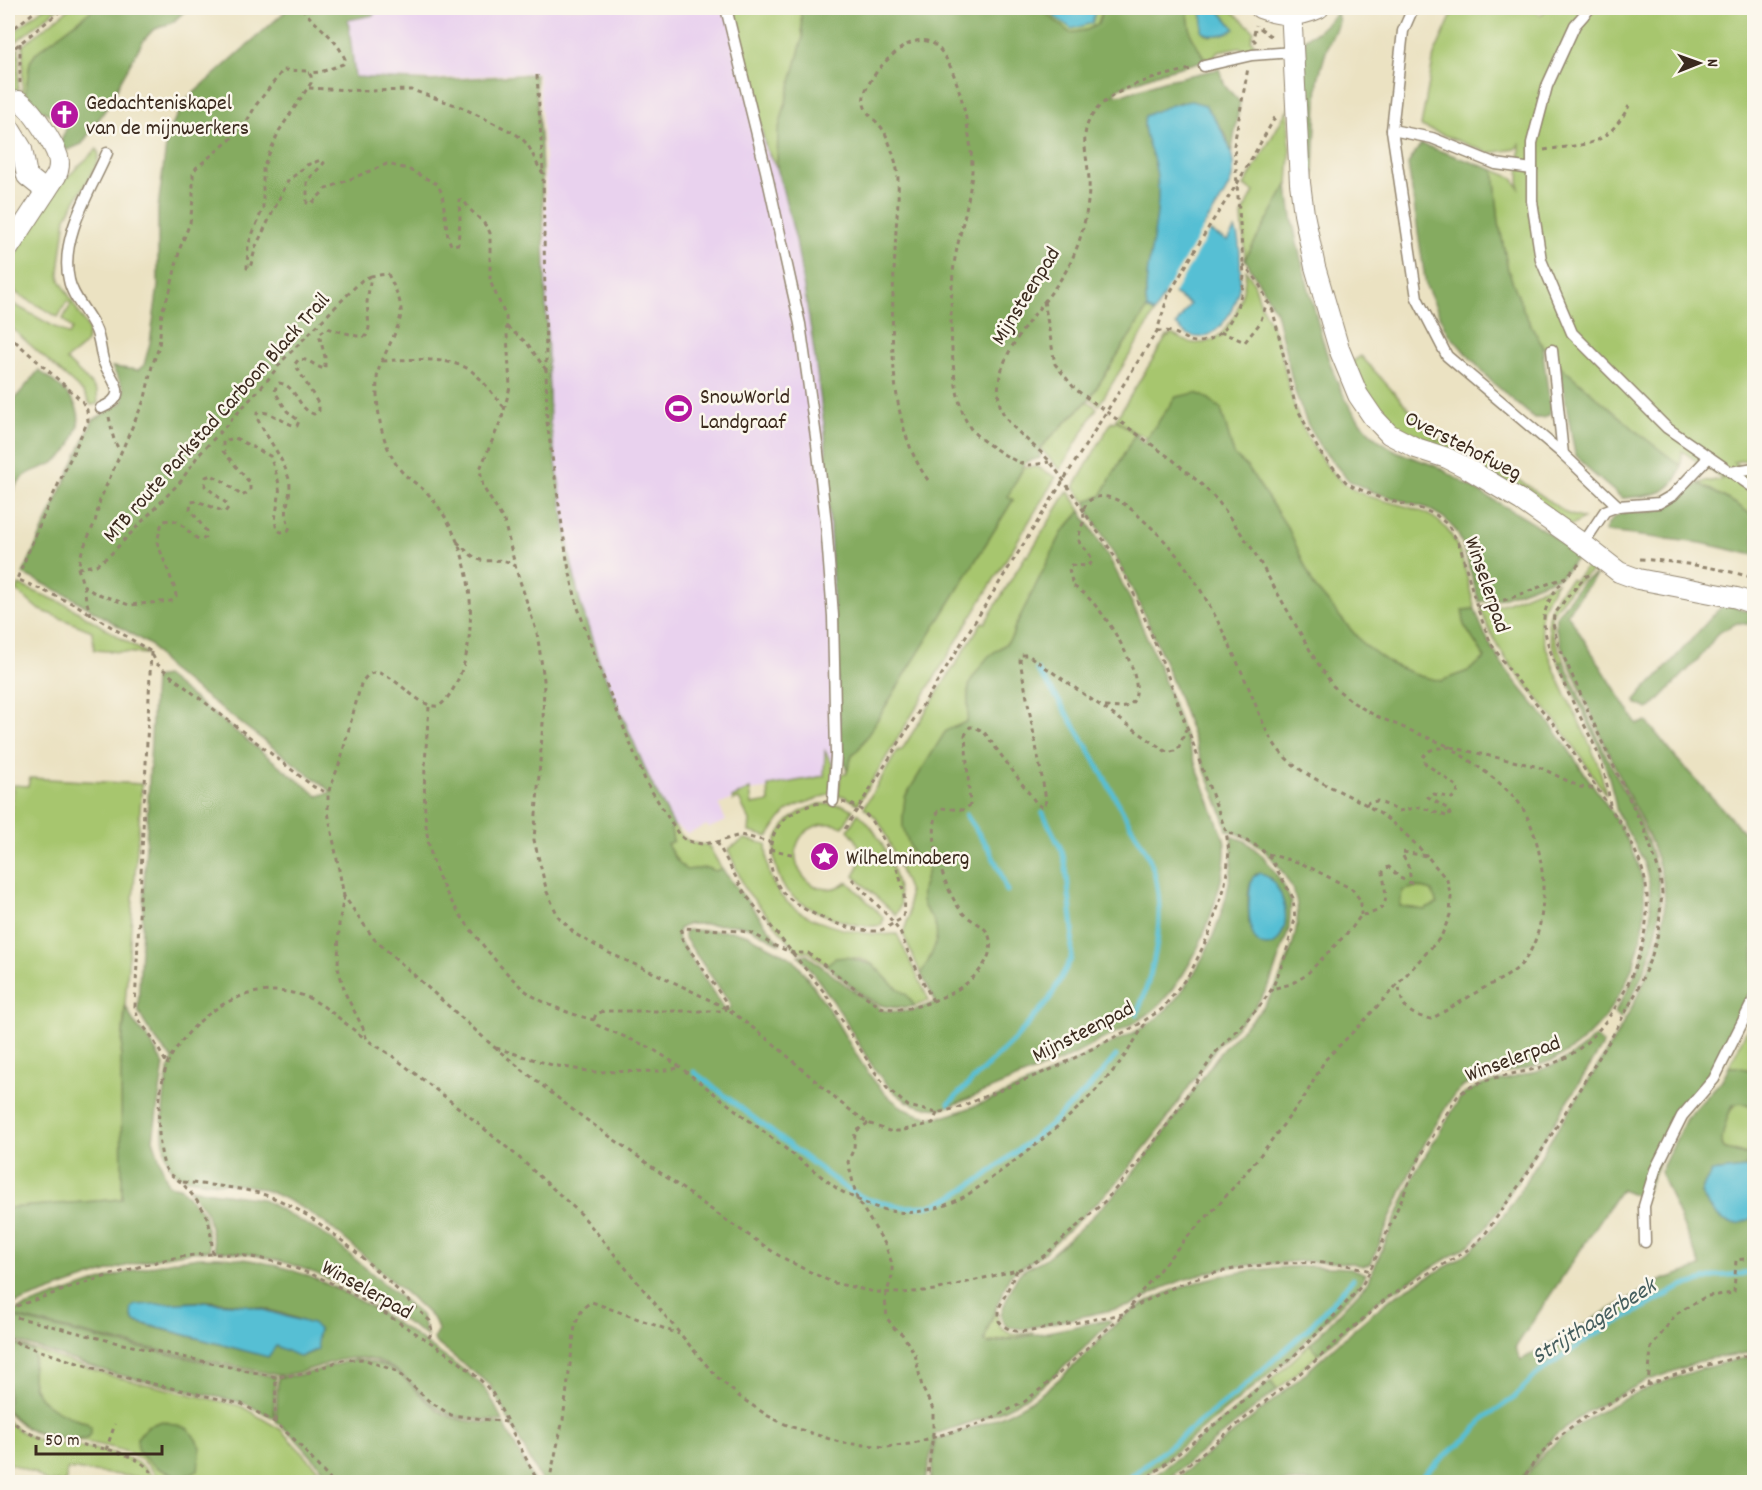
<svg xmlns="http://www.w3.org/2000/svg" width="1762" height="1490" viewBox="0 0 1762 1490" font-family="Dekko,sans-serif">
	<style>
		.built { fill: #e9d2ee }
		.green { fill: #a7c66e; stroke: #717846; stroke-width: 1.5; fill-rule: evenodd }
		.forest { fill: #85ab61; stroke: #606a40; stroke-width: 1.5; fill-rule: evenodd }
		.water { fill: #57bfd4; stroke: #497479; stroke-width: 1.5 }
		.pier { fill: #ebe2c2 }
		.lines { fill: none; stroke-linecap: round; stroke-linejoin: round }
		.stream { stroke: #57bfd4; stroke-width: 5 }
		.service-casing { stroke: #938670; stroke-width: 13 }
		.minor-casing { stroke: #938670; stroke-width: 22 }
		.path { stroke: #938670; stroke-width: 3; stroke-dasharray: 4.5 4.5; stroke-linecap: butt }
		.service { stroke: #fff; stroke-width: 10 }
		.minor { stroke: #fff; stroke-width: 20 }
		.labels { text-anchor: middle; stroke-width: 5; stroke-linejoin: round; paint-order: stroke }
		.poi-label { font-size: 22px; fill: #3b2a1e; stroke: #fbf7ec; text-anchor: start }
		.street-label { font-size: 22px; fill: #3b2a1e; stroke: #fbf7ec }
		.water-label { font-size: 24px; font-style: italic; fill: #455e5e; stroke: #fbf7ec }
	</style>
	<rect width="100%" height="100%" fill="#fbf7ec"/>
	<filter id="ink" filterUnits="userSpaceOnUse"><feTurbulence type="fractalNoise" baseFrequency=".0167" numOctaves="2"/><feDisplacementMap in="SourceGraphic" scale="12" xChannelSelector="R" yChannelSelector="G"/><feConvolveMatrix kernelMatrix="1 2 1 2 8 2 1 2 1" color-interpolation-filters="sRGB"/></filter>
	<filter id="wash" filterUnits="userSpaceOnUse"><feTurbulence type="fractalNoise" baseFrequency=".008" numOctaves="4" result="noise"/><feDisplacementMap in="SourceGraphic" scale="24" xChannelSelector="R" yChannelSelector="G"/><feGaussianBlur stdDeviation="1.35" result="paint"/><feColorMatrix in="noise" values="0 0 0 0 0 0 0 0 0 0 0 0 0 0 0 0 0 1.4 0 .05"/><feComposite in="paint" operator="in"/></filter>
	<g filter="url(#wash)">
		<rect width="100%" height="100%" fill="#ebe2c2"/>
		<path class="built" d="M372 8H800L777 168 796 240 812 337 825 432 838 618 840 780 831 779 750 791 719 805 726 821 709 828 707 825 688 834 674 825 666 813 597 662 578 605 548 423 545 159 538 72 432 79 355 77 347 20 373 15Z"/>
		<g class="green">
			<path d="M43 8H58L8 48V37Z"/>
			<path d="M70 8H95L37 52 30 62 25 98 22 96 23 45Z"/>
			<path d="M732 8H800L803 37 778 132 777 168 766 149Z"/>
			<path d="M1044 8H1050L1055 17 1103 8 1098 24 1087 30 1070 33 1046 13Z"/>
			<path d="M1187 8H1200L1203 21 1202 31 1210 36 1227 33 1232 25 1217 8H1229L1254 31 1251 40 1260 51 1247 53 1240 47 1218 51 1213 57 1204 58 1191 35Z"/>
			<path d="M1455 8H1530L1541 15 1547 8H1754V459L1733 462 1754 476V517L1736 504 1698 483 1723 479 1682 451 1681 466 1642 436 1559 365 1542 345 1525 314 1508 270 1499 223 1494 170 1513 178 1519 188 1520 142 1516 149 1489 153 1421 126 1434 55Z"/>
			<path d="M19 48 18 96 13 95V78L12 82H8V58Z"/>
			<path d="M1288 109 1290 155 1288 184 1245 259 1242 215 1254 192 1244 186Z"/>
			<path d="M97 149 99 155 97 164 66 217 59 271 60 280 88 329C89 346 78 350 66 360L90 383 97 392 98 404 91 405 83 392 8 325V301L69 335 72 329 63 319 71 304 67 301 58 317 16 293 9 272 8 271V261L61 183Z"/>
			<path d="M1246 270C1258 286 1255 291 1262 307 1268 319 1275 331 1279 344 1289 385 1292 414 1316 451 1324 463 1335 477 1346 485 1377 507 1426 500 1449 532 1464 553 1468 584 1475 609L1463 610 1464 625 1485 658 1468 671 1441 681 1419 676 1391 664 1363 644 1314 586 1289 530 1248 468 1234 455 1221 409 1176 397 1147 438 1134 432 1116 419 1167 336 1169 337 1171 334C1178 337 1185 342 1193 343 1228 348 1245 298 1246 270Z"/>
			<path d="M1147 309 1154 313 1148 325 1099 405 1090 398Z"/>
			<path d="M1361 356 1438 441 1443 438C1488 455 1527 485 1566 513 1572 516 1578 516 1583 519L1571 526 1395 429 1376 409 1352 362Z"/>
			<path d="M1088 401 1097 408 1060 470 1040 448Z"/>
			<path d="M1116 420 1135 434 1101 496 1089 500 1087 505 1074 487 1112 421 1114 422Z"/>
			<path d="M1024 467H1037L1056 477 858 804 844 796H838L841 774H846L852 756 861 746 1013 500 1007 496Z"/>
			<path d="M1067 492H1069L1081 511 1062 533 1014 629C1012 642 1005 643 997 650 989 659 978 669 972 679 964 693 971 707 967 721L959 725 926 864 929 871C924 877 924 882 923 889 919 910 937 915 937 934 937 949 929 961 921 974L903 934 909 916V892L884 830 875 817 864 807 898 750 901 751 982 622 985 623 1026 555 1028 556Z"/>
			<path d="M1592 561 1599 567C1577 579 1564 595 1551 616L1553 635 1564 661 1559 663C1544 626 1541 609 1571 579L1574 581Z"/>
			<path d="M1557 582C1550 594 1542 606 1541 620 1540 634 1546 647 1551 660 1567 706 1598 747 1606 795 1589 770 1573 743 1554 719 1524 681 1497 657 1481 609L1506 603Z"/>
			<path d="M19 585 67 605 147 654 94 650 92 631 38 609 17 591Z"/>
			<path d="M825 751 833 765V791C822 801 802 801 789 810 780 816 775 828 768 837L749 832 750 821 739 799 733 801 732 798 750 789 752 805 769 802 768 786 824 776Z"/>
			<path d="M30 778 142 784 121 1056 122 1199 8 1208V814H12L13 785 28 786Z"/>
			<path d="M820 804 843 805 853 810 843 827C833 823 825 822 816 826 773 843 805 910 848 882L883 917 882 925C856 931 802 909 785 889 780 882 777 871 775 863 770 832 792 812 820 804Z"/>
			<path d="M858 813C883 834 896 872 901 904L896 915 854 876C864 860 862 843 848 830Z"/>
			<path d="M673 824C681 839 691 845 708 845L722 869 715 871 706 868 686 870 682 867 666 844 673 841 671 830Z"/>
			<path d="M745 839 766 844C767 858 767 873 774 885 793 923 859 937 897 934L929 1000 915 1006C907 995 901 992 891 983 885 978 881 971 875 966 861 955 840 955 826 965L809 952 797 951 745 889 728 849Z"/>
			<path d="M1416 887 1432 891 1437 904 1424 910 1400 906 1402 891Z"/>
			<path d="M1754 1015V1041L1751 1045 1750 1054 1754 1056V1071L1737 1067H1729Z"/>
			<path d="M1741 1103 1754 1108V1170L1745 1168 1750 1156 1724 1148C1718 1138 1727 1112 1736 1104Z"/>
			<path d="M996 1309 999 1326 1007 1332 1013 1334 1034 1333 986 1343 985 1336Z"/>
			<path d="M8 1337 17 1344 115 1377 241 1406 280 1429 330 1482H159C141 1437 73 1447 34 1432 23 1428 16 1420 8 1413V1411C32 1433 49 1436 82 1439L87 1422C55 1415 21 1394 35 1357L16 1345ZM163 1421 184 1477C153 1469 151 1467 137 1438L147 1426Z"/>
			<path d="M1310 1344 1319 1354 1277 1390 1272 1383H1268Z"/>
			<path d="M8 1421C16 1429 28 1437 40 1440 71 1448 141 1447 155 1482H147L145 1478 67 1469 66 1482H47L35 1473 8 1463Z"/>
		</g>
		<g class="forest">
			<path d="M95 8H188L173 22 153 30 143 41 120 82 112 100 82 144 68 150 59 146 75 108 62 103 61 105 56 103 51 115 33 107 25 98 30 62 37 52Z"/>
			<path d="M289 8H372L374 15 348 20 355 77 431 81 535 74 541 148 550 422 570 557 580 602 599 661 650 780 673 824 671 830 673 841 667 844 674 857 686 870 707 868 715 871 722 869 781 944 750 928 740 925 688 924 679 929 677 937 724 1009H731L729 1002 684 937V932L687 930 734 931 748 935 793 959C808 978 821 996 833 1016 858 1055 888 1126 946 1116 999 1099 1048 1075 1097 1050 1117 1040 1140 1032 1158 1017 1201 981 1239 892 1231 836L1245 841 1263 856 1283 884 1291 902 1289 929 1269 986 1253 1010 1218 1045 1159 1130 1114 1186 1044 1253 1010 1275 989 1325 984 1341 988 1344 1107 1320 1111 1321C1084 1349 1047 1386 1013 1405 989 1418 962 1425 935 1434L925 1482H542L490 1385 435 1342 434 1338 438 1330 435 1321C421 1305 404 1292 388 1278 349 1242 311 1205 259 1188 240 1182 186 1184 175 1173 156 1154 162 1081 173 1059 162 1050 142 1022 138 1009L154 678 165 676 318 796 332 792 169 669 150 645 69 596 23 574 93 420 123 402 124 389 112 367 138 370 144 365 150 343 158 286V208L168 131 187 99ZM1256 874 1270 878C1284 896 1294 926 1274 944L1249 923C1249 908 1245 885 1256 874Z"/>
			<path d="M800 8H1044L1046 13 1070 33 1087 30 1098 24 1103 8H1187L1191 35 1204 58 1203 61 1162 72 1117 89 1114 95 1125 94 1163 81 1219 69 1225 86 1240 102 1231 155 1227 137 1213 116 1180 102 1145 116C1141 132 1152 150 1155 165 1157 174 1158 184 1158 193 1159 232 1142 270 1147 309L1090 398 1040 448V458L1026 462 1008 496 1013 500 861 746 852 756 847 772 841 748 825 432 812 337 796 240 777 168 778 132 803 37Z"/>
			<path d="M1337 13 1339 22 1328 45 1318 79 1313 188 1316 216 1313 217 1304 108 1305 38 1317 32Z"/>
			<path d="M1421 144 1494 170 1499 223 1508 270 1525 314 1542 345 1550 407V414L1544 418H1534L1491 381 1448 333 1426 286 1408 164Z"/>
			<path d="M1288 184C1291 226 1302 264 1313 304 1322 339 1332 379 1352 410 1362 426 1375 439 1391 448 1407 458 1429 461 1445 471 1486 499 1542 521 1577 558L1561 576 1502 598 1479 602 1462 543 1456 531 1444 518 1427 508 1373 492 1349 481 1320 447 1307 423 1295 392 1276 312 1245 259Z"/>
			<path d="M1559 365 1642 436 1681 466C1675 496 1648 496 1622 498L1591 472 1575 454Z"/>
			<path d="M39 370C59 387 88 403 76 432 73 439 71 447 66 453 47 474 25 463 12 493L8 583V407Z"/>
			<path d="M1196 393 1209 399 1221 409 1234 455 1248 468 1289 530 1314 586 1363 644 1391 664 1419 676 1441 681 1468 671 1485 658 1464 625 1463 610 1475 609C1492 662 1522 687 1554 729 1564 742 1573 756 1582 770 1604 800 1627 832 1639 868 1661 933 1616 1033 1553 1060 1528 1072 1478 1073 1459 1090 1449 1099 1443 1113 1436 1124 1409 1168 1392 1216 1371 1264L1363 1266 1352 1263 1302 1261 1227 1267 1183 1280 1161 1289 1130 1306 1024 1329 1008 1327 1003 1322 1001 1314C1003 1307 1015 1278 1020 1273 1026 1267 1039 1263 1047 1257 1067 1242 1086 1223 1104 1205 1150 1160 1182 1105 1219 1054 1232 1037 1249 1024 1263 1007 1280 985 1301 934 1297 906 1296 893 1289 883 1283 873 1268 851 1253 837 1227 830 1221 805 1208 781 1200 757 1169 668 1138 589 1087 509L1088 500 1101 496 1135 434 1143 443 1176 397ZM1416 887 1432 891 1437 904 1424 910 1400 906 1402 891Z"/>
			<path d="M1698 483 1736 504 1754 517V555L1701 543 1607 532 1605 530C1620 500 1638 519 1663 509 1677 503 1687 493 1698 483Z"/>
			<path d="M1081 511 1111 561 1133 605 1157 661 1219 827C1229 841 1225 864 1221 880 1210 924 1194 967 1162 1002 1147 1018 1125 1028 1105 1038 1089 1046 1073 1057 1056 1063 1032 1072 1008 1082 984 1092 971 1097 957 1105 942 1108 931 1110 916 1106 907 1101 877 1085 857 1038 839 1010 827 991 813 973 799 955H807L856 993 882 1010 898 1012 915 1010 936 1002 921 974C930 958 943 938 933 920 930 914 925 911 923 904 918 889 928 878 928 867L912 853 903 827V815L905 797 945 732C952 726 961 726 967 721 971 707 964 695 972 679 977 672 983 662 989 656 999 647 1012 645 1014 629L1062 533Z"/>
			<path d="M1597 574 1567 613 1637 724 1647 722 1676 758 1750 839 1754 837V990L1712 1077 1680 1114 1643 1198 1621 1189 1515 1348 1521 1360 1662 1280 1701 1267 1660 1172 1686 1119 1721 1081 1729 1067H1737L1754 1071V1108L1741 1103 1733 1105C1729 1111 1719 1141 1723 1147 1725 1151 1745 1155 1750 1156L1745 1168 1712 1172 1705 1183 1701 1194C1714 1215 1729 1235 1754 1216V1352L1707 1359 1644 1382 1585 1413 1552 1438 1519 1482H1172C1215 1448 1258 1414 1300 1378 1329 1352 1357 1325 1388 1301 1418 1278 1456 1267 1482 1240 1511 1212 1530 1173 1551 1139 1590 1077 1673 964 1664 890 1659 848 1637 814 1620 777 1599 733 1581 689 1561 645L1556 629 1557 615 1583 581Z"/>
			<path d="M1729 605 1754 613V625L1737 623 1718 633 1702 655 1652 707 1648 709 1637 704 1635 700 1646 687 1656 679 1717 611 1723 606Z"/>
			<path d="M1564 661C1578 693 1592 725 1607 757 1628 801 1661 852 1660 902 1659 942 1641 983 1621 1018L1614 1013C1643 969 1662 912 1643 861 1636 843 1624 829 1617 812 1615 806 1615 800 1613 794 1610 779 1605 764 1600 750 1588 720 1573 692 1559 663Z"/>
			<path d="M847 957 873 965 892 984 907 995 915 1006C904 1007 891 1009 881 1005 861 997 843 978 826 965L835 958Z"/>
			<path d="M126 1006 134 1023 148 1038 164 1065 153 1139 168 1185 180 1187 204 1214 210 1250C140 1255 73 1284 8 1306V1208L122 1199 121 1056Z"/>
			<path d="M1595 1037 1603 1044 1602 1047 1501 1207 1485 1229 1471 1244 1377 1301 1319 1354 1310 1344 1368 1282 1415 1173 1460 1098 1467 1092 1480 1086C1525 1073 1560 1072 1595 1037Z"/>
			<path d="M189 1189 262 1199 330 1238 421 1315 427 1336C361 1293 295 1253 215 1251L207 1213Z"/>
			<path d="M199 1257C288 1252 368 1301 438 1352 453 1363 473 1374 485 1389 492 1398 497 1411 503 1421 487 1420 467 1420 452 1415 417 1402 411 1367 368 1359 337 1353 309 1375 278 1375L120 1342 8 1315V1313C70 1292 133 1265 199 1257ZM207 1301C243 1303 287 1311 319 1329L315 1351 300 1357 285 1349 275 1346 268 1357 135 1322 132 1318 135 1306Z"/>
			<path d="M1310 1266 1351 1268 1366 1274 1360 1285 1286 1361 1138 1482H930L935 1440C964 1431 993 1422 1020 1407 1043 1395 1065 1374 1084 1356 1100 1341 1115 1321 1135 1309 1189 1277 1247 1268 1310 1266Z"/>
			<path d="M8 1316 117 1343 275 1377 274 1418 244 1403 115 1374 19 1342 8 1334Z"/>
			<path d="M8 1339 16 1345 33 1351C37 1360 28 1373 34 1388 40 1403 60 1413 75 1419 82 1422 87 1422 91 1427V1434L87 1439C70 1441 41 1436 26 1427 19 1422 13 1416 8 1411Z"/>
			<path d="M1754 1356V1482H1523C1562 1412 1679 1371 1754 1356Z"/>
			<path d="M355 1360C368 1361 384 1364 395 1371 413 1384 425 1404 444 1414 461 1423 485 1422 504 1424L534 1482H334L295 1438 276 1421 278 1377C305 1378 328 1364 355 1360Z"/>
			<path d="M1268 1383H1272L1277 1390 1164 1482H1147Z"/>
			<path d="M163 1421 189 1429 201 1447 198 1470 184 1477C165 1472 151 1467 138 1451L137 1438 148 1426Z"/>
		</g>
		<g class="water">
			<path d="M1050 8H1095L1096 9 1092 23 1072 29 1055 17Z"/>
			<path d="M1200 8H1217L1235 29C1224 35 1212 39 1202 31L1203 21Z"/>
			<path d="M1191 101 1205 105C1218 122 1239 155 1232 178 1227 194 1212 213 1203 228L1227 241 1235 229 1236 231C1241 243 1242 279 1238 292 1231 321 1205 356 1176 325L1190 304 1167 290 1154 313 1147 309C1142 270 1159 232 1158 193 1158 184 1157 174 1155 165 1152 150 1141 132 1145 116 1159 109 1176 103 1191 101Z"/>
			<path d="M1260 873C1281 881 1291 913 1282 933 1280 937 1278 942 1274 944 1243 958 1247 890 1253 877Z"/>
			<path d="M1745 1168 1754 1170V1216C1728 1235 1714 1215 1701 1194L1705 1183 1712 1172Z"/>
			<path d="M201 1302 246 1305 312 1324 319 1329 317 1338 318 1349 300 1357 276 1346 268 1357 137 1322 133 1320 131 1308 135 1305Z"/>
		</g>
		<path class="pier" d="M1206 223 1211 229 1172 297 1164 294Z"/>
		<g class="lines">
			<g class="stream">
				<path d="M1037 670C1072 716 1099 768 1127 819 1137 837 1151 856 1155 876 1166 923 1154 971 1137 1014"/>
				<path d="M966 815 989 849 999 869 1007 891"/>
				<path d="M694 1072 845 1188 866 1199 903 1207 930 1206 950 1198 984 1177 1052 1123 1089 1088 1116 1056"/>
				<path d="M949 1103 1016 1038 1049 1000 1071 959 1073 928 1066 868 1062 851 1043 813"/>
				<path d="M1124 1482 1239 1391 1307 1330 1353 1279"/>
				<path d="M1416 1482 1447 1454 1473 1433 1484 1418 1514 1398 1536 1375 1590 1337 1681 1287 1717 1276 1754 1273"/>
			</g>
		</g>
	</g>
	<g filter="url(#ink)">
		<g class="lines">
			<defs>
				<g id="service">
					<path d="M726 8 766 171 800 324 817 444 826 523 833 616 836 755 833 801"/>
					<path d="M1413 8 1403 31 1392 130 1417 298 1447 356 1563 454 1618 506"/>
					<path d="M1590 8 1575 25 1547 86 1532 143V201L1541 260 1572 333 1667 428 1754 488"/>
					<path d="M1204 66 1252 55 1293 52"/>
					<path d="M1392 130 1432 138 1496 164 1532 169"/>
					<path d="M1552 350 1563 454"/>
					<path d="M101 408C133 395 109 379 103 360 100 349 100 338 95 328 88 312 72 297 69 280 59 238 91 190 107 153"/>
					<path d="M1731 472 1754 468"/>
					<path d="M1583 544 1605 511 1618 506 1659 503 1673 495 1709 457"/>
					<path d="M1645 1242 1644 1206 1655 1170 1682 1116 1714 1079 1754 999"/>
				</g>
				<g id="minor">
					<path d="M1260 8C1280 16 1300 17 1319 8"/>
					<path d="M1291 8 1300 183 1304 214 1315 267 1339 349 1358 395 1373 417 1389 434 1416 448 1447 458 1465 467 1522 501 1583 544 1619 572 1638 579 1737 598 1754 604"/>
					<path d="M8 103 19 101C31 107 54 144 58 157 60 164 59 170 56 176L8 249"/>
					<path d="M8 126 22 149 27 176 46 191"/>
				</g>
			</defs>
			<use href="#service" class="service-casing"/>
			<use href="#minor" class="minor-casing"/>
			<g class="path">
				<path d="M302 8C316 27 334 34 345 59L343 64 321 72 308 73"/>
				<path d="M1260 28 1269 35 1274 37"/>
				<path d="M8 33 39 8"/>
				<path d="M1256 42 1253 39 1256 25"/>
				<path d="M20 43V83"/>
				<path d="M8 53 64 8"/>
				<path d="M537 75 543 171"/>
				<path d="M309 88 369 91 412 90 461 107 514 133C534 145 531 158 543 173L547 422 567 560 577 605 597 662 646 782 679 835 687 841 702 844 717 842 740 835 770 842"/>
				<path d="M1544 150C1588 143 1605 149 1629 106"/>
				<path d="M1044 301 1055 364 1075 389 1173 460 1201 484 1218 501 1253 550 1315 659 1333 686 1354 703 1374 715 1450 747 1539 767 1580 787 1598 789"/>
				<path d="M507 327 527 343 546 370"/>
				<path d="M1157 331C1162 331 1167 331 1171 332 1181 334 1186 342 1197 342 1228 342 1243 300 1244 275L1234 145 1248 68"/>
				<path d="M1220 332 1245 342 1260 323 1267 302"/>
				<path d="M8 335 82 401 87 410 88 421 42 519 17 579 78 606 145 648 151 652 157 664 171 676 314 787 328 793"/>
				<path d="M383 361C408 359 455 356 474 373 486 383 494 397 505 408"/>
				<path d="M109 417C112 429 112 442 121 451"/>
				<path d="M928 480C881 415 893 307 896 230 897 214 899 197 898 180 898 166 891 146 885 133 878 119 861 114 864 96 868 76 904 35 927 41 958 48 973 145 972 171 970 202 959 233 954 264 949 302 948 398 971 429 976 436 986 443 994 448 1003 454 1018 464 1029 465 1035 465 1043 463 1049 462"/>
				<path d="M457 542C464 548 472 558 481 560 493 563 504 556 514 566"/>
				<path d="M1640 559C1678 562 1717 567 1754 578"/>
				<path d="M1579 564C1566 577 1550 593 1545 612 1536 643 1586 723 1599 756 1605 772 1608 788 1610 805"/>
				<path d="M78 568 96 565 109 556 181 481 197 457 266 382 283 360 362 280 371 276"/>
				<path d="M84 585 86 600 91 615"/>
				<path d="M1477 607 1508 599 1566 577"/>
				<path d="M151 652 135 1007 138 1019 151 1036 167 1064"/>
				<path d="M429 707C426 750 421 796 428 840 431 857 437 876 446 892 459 917 507 979 530 994 550 1007 571 1014 594 1020L597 1025 651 1048 676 1064 839 1190C863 1203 886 1215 916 1212 927 1210 940 1208 951 1203 968 1196 982 1185 997 1174 1041 1142 1088 1104 1121 1061 1130 1049 1138 1035 1146 1022"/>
				<path d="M1105 707C1112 707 1123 709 1128 706 1154 691 1112 626 1100 611 1092 601 1084 592 1073 586L1069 569 1071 565 1088 566 1092 562C1089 542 1071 553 1083 523 1085 517 1082 512 1085 506 1092 494 1105 495 1117 500 1126 504 1135 512 1142 519 1194 563 1221 626 1248 686 1258 709 1266 737 1283 755 1309 782 1346 791 1376 811 1396 824 1411 839 1427 856"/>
				<path d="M833 801C843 802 852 803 860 809 882 826 914 893 902 919 893 922 886 930 877 931 849 932 799 912 781 890 775 882 771 870 770 860 767 821 799 804 833 801Z"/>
				<path d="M1366 805 1369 802 1378 801 1399 811 1420 807 1449 817 1450 814 1448 809 1428 797 1434 794 1452 798 1457 795 1458 787 1426 764 1422 759C1427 747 1440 748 1450 747 1472 763 1497 778 1515 798 1548 835 1557 938 1514 971 1505 978 1493 983 1482 989 1465 999 1449 1009 1431 1019 1409 1015 1401 1008 1399 985"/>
				<path d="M845 829 1157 331 1168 296 1210 225 1237 184 1277 114"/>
				<path d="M717 842 745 894 824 992 875 1072 887 1088 908 1106 937 1113 957 1108 1059 1066 1136 1026 1162 1009 1191 972 1209 934 1224 889 1227 872 1229 851 1226 831C1207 782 1189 733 1171 684 1155 643 1139 601 1118 562 1109 546 1097 532 1087 516 1075 498 1064 480 1051 463 1037 445 1005 427 1000 405 987 350 1054 303 1073 257 1082 237 1088 211 1089 190 1091 164 1076 137 1093 114 1114 85 1158 77 1191 69"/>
				<path d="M770 849 795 855"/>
				<path d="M1268 854 1301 863 1352 889 1361 901V915"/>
				<path d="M852 879 889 917 900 932 908 952 933 1001"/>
				<path d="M344 896 339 924 338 968 346 995 363 1028 367 1040 391 1055 453 1103 516 1155 581 1214 696 1353 716 1376 740 1397 768 1416 789 1426 842 1443 887 1447 910 1444 979 1424 1023 1403 1053 1379 1128 1310 1141 1292 1186 1238 1221 1202 1258 1158 1305 1096 1325 1060 1361 1024 1441 937 1450 915 1451 897 1447 880 1427 856 1403 852 1402 854 1409 868 1411 883 1400 878 1389 867 1386 868 1383 872C1385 897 1394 911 1361 915L1352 928 1305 976 1291 984 1272 989"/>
				<path d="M727 1009 726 1002 682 939 681 931 684 928 741 931 752 933 775 946 794 953H808L880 1007C906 1013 928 1004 951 993 970 984 1001 956 987 932 981 923 968 920 962 912 945 891 924 832 940 808L964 810 970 805 965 735 970 727H975L984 732 1037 804 1042 807 1045 806 1046 799 1020 661 1021 655H1028L1168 753 1178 750 1186 729"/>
				<path d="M594 1019 596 1014 604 1011H722L727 1009"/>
				<path d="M496 1048 552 1065 593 1072 659 1071 679 1068"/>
				<path d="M937 1113 933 1123 900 1131H889L868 1123 838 1101 774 1044 728 1009 661 976 609 953 575 934 558 916 547 892 534 840 543 723 544 680 537 633 516 569 504 521 483 487 480 469 502 418 510 387 506 317 490 281V233C485 220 471 214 465 202L459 200 460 219 458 244 451 245 448 237 442 193 437 184 408 169 387 164 326 189 312 203H307V181L324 163 321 160 307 165 288 181 256 246 250 268H247L248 245 263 208V168L279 131 311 83V76L307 71 283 70 256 105 247 121 230 140 196 168 193 174V200L190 223 180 248 170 291 162 311 159 347 152 366 145 398 100 500 95 522 82 551 78 568 83 585 93 592 129 605 171 601 176 596 175 589 157 542 162 522C182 514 186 535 201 540L205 538 206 531 190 509 191 502 197 501 225 512 228 508 226 503 205 486 206 477 211 475 223 481 242 496 250 491V483L223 451V441L235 438 270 456C274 469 281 482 279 495 278 508 273 517 277 530L281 532 288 531 290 527C280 508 295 495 288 476 281 454 266 437 256 416L258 412C274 411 283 424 297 426L299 421 287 411 275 392 276 386 279 383C297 385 297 409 314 414L319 411V405L295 364 299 359C310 359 315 367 325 369V357L319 334 327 328 357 336H366L369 328 367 302 371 276 388 274C393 285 402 300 401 313 400 329 382 356 378 372 375 385 378 413 381 427 385 443 393 464 405 475 413 482 423 488 430 496 465 537 476 594 468 646 465 665 455 694 439 706 412 710 381 648 361 684L340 762 328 793V812L344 896 374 939 494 1047 573 1110 726 1220 778 1255 806 1270 834 1283 875 1292 902 1293 935 1290 1017 1270 1032 1264 1045 1255 1105 1201 1136 1165 1168 1124 1216 1052 1259 1007 1272 989 1285 957 1295 919 1293 898 1271 859 1259 847 1226 831"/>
				<path d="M868 1123 855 1132 854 1148 848 1162 857 1199 885 1244 892 1264V1276L885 1298 887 1318 894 1328 902 1334 915 1354 922 1387 933 1409V1434L927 1482"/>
				<path d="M183 1182C213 1186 246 1187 274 1198 328 1220 387 1280 430 1321L432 1332 427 1341"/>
				<path d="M213 1254C211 1241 211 1224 205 1213 200 1204 190 1192 183 1184 176 1177 168 1175 164 1165 156 1138 157 1092 167 1065 170 1056 178 1046 184 1038 214 1002 254 982 301 995 322 1001 347 1026 366 1039"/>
				<path d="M1017 1270 999 1308V1321C1008 1332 1018 1332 1031 1331L1123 1314"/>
				<path d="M8 1309C46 1296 85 1282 125 1271 154 1262 183 1254 214 1254 280 1253 342 1285 395 1320 429 1342 468 1363 493 1394L538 1482"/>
				<path d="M1130 1309C1153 1297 1176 1285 1201 1277 1244 1263 1329 1256 1370 1271"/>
				<path d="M8 1315 118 1343 276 1377 304 1374 342 1360 363 1359 396 1371 429 1401 451 1415 507 1422"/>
				<path d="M8 1336 19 1344 118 1376 242 1404 275 1422 294 1439 332 1482"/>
				<path d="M1648 1386 1651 1348 1676 1314 1707 1296 1734 1293 1736 1260 1754 1258"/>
				<path d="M8 1417C17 1426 26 1433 39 1437 73 1447 143 1444 157 1482"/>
				<path d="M275 1422 276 1377"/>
				<path d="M106 1450 115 1424"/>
				<path d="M549 1482 563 1420 575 1326C579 1315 581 1307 592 1302L679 1334"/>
				<path d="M1142 1482C1219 1422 1298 1360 1362 1285L1370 1271 1420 1157 1457 1097C1483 1072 1527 1076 1559 1061 1615 1035 1655 946 1646 886 1643 865 1633 846 1623 827L1556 727 1512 674 1491 644 1477 607 1460 546 1448 525 1436 515 1422 509 1380 498 1354 487 1346 482 1319 451 1295 404 1273 311 1257 280 1243 264"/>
				<path d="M1167 1482 1315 1361 1388 1297 1458 1256 1472 1247 1485 1234 1531 1168 1613 1035 1637 991 1652 955 1658 934 1662 893 1660 875 1646 833 1603 744 1558 644 1553 624 1554 615 1565 600 1585 577 1593 573"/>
				<path d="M1521 1482C1563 1407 1675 1370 1754 1354"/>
			</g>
			<use href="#service" class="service"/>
			<use href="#minor" class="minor"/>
		</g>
	</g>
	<defs>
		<symbol id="church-disc" viewBox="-11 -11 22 22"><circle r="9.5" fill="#b5179e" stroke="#fbf7ec"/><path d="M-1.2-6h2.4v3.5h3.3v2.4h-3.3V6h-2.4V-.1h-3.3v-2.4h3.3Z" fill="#fff"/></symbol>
		<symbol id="stadium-disc" viewBox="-11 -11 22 22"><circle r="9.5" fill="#b5179e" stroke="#fbf7ec"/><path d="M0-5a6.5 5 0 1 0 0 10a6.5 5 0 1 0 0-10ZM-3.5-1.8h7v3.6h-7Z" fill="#fff"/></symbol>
		<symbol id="sight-disc" viewBox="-11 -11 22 22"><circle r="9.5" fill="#b5179e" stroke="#fbf7ec"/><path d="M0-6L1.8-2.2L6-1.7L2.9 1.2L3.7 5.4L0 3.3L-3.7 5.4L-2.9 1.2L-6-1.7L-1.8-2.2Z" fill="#fff"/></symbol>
	</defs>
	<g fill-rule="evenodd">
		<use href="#church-disc" x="48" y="98" width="33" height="33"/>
		<use href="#stadium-disc" x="662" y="392" width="33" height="33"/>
		<use href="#sight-disc" x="808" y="840" width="33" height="33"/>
	</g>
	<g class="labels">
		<g class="poi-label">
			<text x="86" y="109">Gedachteniskapel<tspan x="86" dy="25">van de mijnwerkers</tspan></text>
			<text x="700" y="403">SnowWorld<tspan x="700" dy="25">Landgraaf</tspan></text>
			<text x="846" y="864">Wilhelminaberg</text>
		</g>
		<g class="street-label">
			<text transform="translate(1024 295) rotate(-58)" y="8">Mijnsteenpad</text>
			<text transform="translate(215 416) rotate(-48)" y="8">MTB route Parkstad Carboon Black Trail</text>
			<text transform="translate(1464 444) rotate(27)" y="8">Overstehofweg</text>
			<text transform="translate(1489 584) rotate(71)" y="8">Winselerpad</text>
			<text transform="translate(1082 1030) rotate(-27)" y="8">Mijnsteenpad</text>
			<text transform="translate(1512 1057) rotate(-20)" y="8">Winselerpad</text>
			<text transform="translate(368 1288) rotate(29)" y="8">Winselerpad</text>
		</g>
		<g class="water-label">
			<text transform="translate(1593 1320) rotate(-32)" y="8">Strijthagerbeek</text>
		</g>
	</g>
	<rect width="1762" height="1490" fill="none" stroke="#fbf7ec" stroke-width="30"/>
	<g transform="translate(1699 63) rotate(89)" stroke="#fbf7ec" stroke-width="4.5" paint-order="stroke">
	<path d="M0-4.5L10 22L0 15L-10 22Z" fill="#3b2a1e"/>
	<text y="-9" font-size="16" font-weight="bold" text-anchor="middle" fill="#3b2a1e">N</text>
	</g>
	<path d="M36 1445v9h126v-9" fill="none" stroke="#3b2a1e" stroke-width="3"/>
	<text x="45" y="1445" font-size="18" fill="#3b2a1e" stroke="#fbf7ec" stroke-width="4.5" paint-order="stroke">50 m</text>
</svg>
